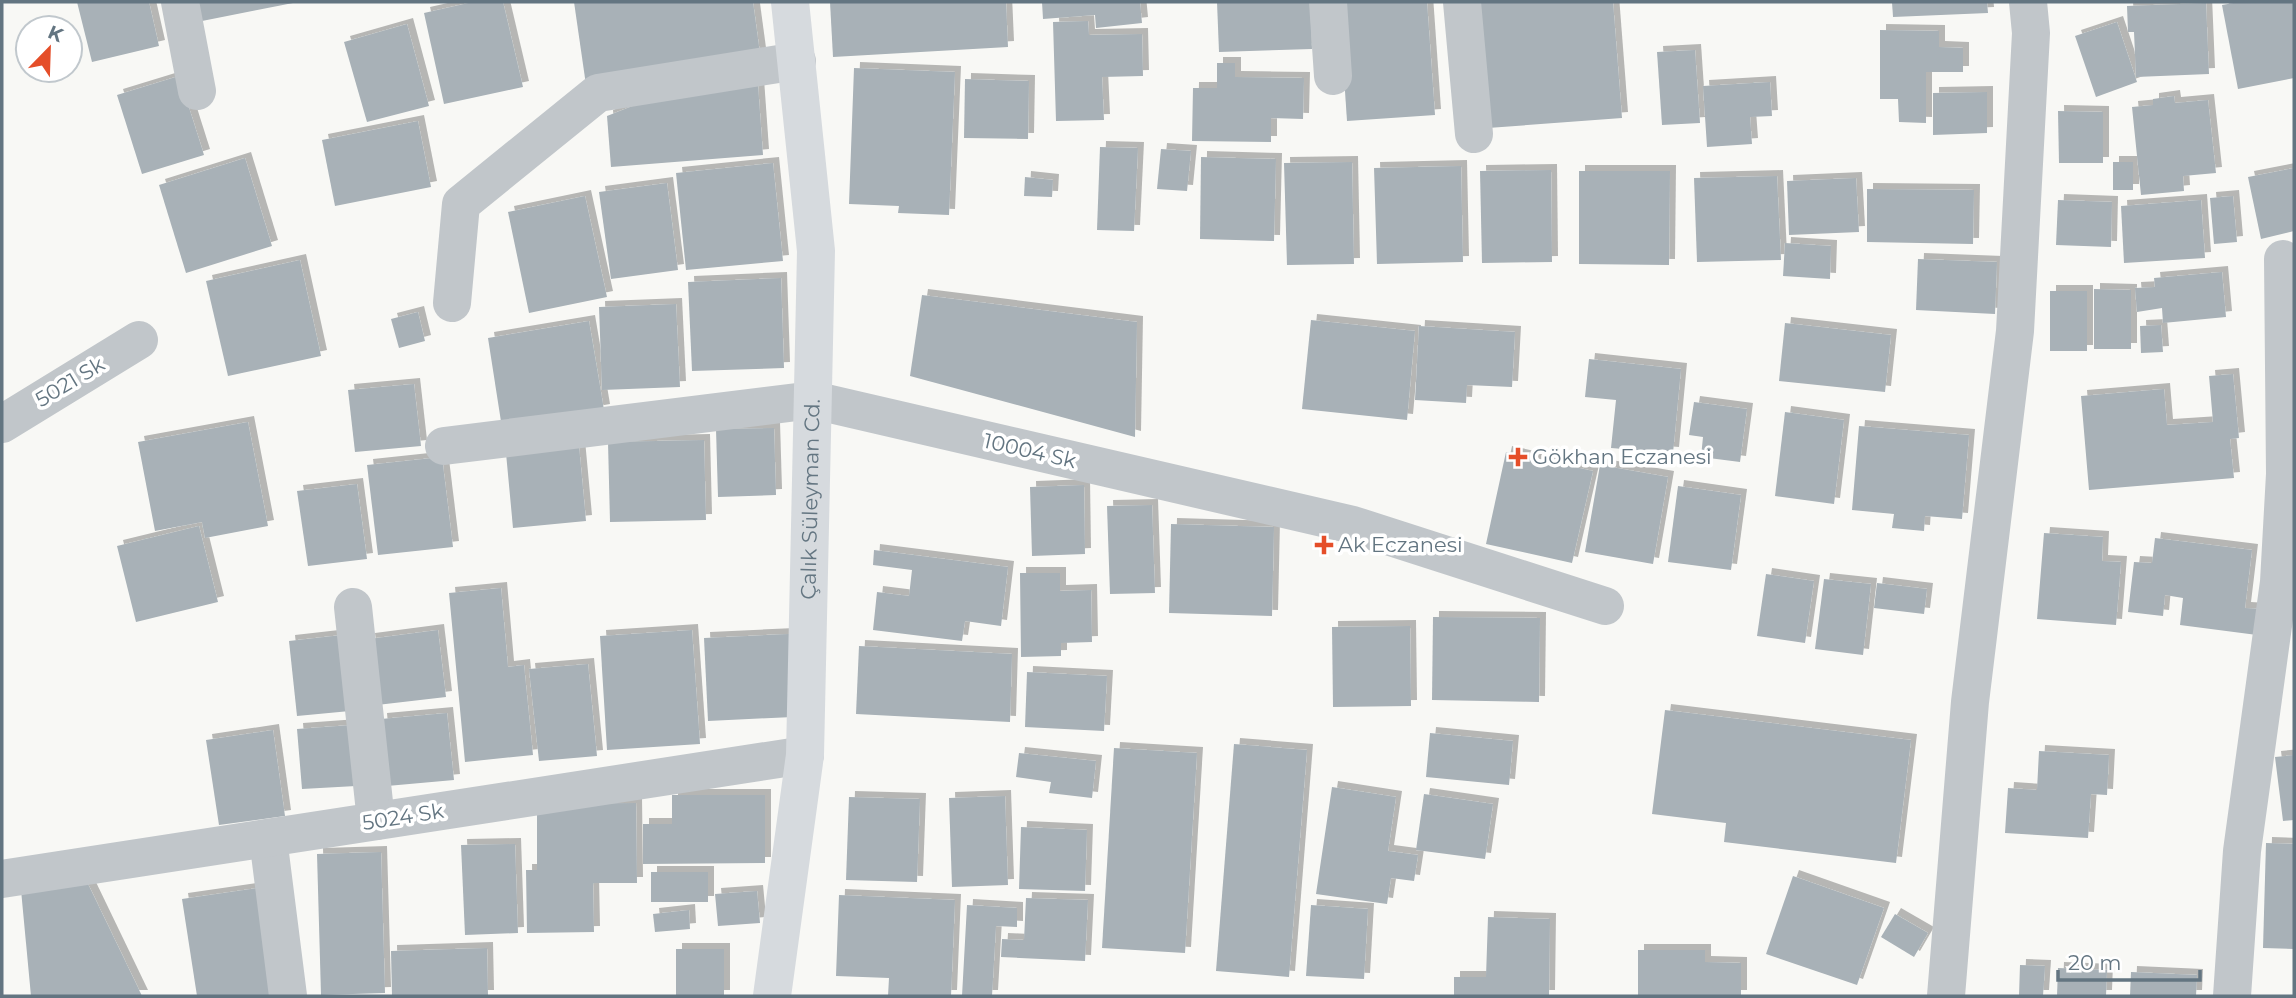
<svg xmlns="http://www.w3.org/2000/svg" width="2296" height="998" viewBox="0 0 2296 998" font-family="Montserrat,sans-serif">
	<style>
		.building { fill: #a8b1b7; filter: url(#shadow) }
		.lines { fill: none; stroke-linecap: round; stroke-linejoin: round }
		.minor { stroke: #c1c6ca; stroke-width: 38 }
		.major { stroke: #d6dade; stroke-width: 38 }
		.poi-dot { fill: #e54e29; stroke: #fff; stroke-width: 2.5 }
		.labels { text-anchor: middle; stroke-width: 7; stroke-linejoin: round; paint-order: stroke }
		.street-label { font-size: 21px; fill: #637581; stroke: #fff }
		.poi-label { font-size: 21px; fill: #637581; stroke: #fff; text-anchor: start }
	</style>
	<defs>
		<filter id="shadow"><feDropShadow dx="6" dy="-6" stdDeviation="0" flood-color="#0004"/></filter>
	</defs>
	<rect width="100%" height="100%" fill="#f8f8f5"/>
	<g class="building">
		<path d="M77 2H149L159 46 92 62Z"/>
		<path d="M198 2H293V3L202 21Z"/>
		<path d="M473 2H503L523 87 444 104 424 13Z"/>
		<path d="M574 2H753L761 61 586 85Z"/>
		<path d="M830 2H1006L1008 47 833 57Z"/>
		<path d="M1042 2H1140L1142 23 1096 28 1095 15 1043 19Z"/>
		<path d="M1217 2H1310L1312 49 1219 52Z"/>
		<path d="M1339 2H1427L1435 115 1347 121Z"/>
		<path d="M1478 2H1613L1622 118 1488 128Z"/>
		<path d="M1892 2H1987L1988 13 1893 17Z"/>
		<path d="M2239 2H2294V78L2238 89 2222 5Z"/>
		<path d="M2206 3 2209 74 2136 77 2134 32H2128L2127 6Z"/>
		<path d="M1088 21 1089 35 1142 34 1143 76 1102 77 1104 120 1056 121 1053 22Z"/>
		<path d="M2117 22 2137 82 2096 97 2075 36Z"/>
		<path d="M407 24 429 106 367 122 344 42Z"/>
		<path d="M1880 30 1939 31V47L1963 48V72H1926V123L1899 122 1898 99H1880Z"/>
		<path d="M1695 50 1700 123 1662 125 1657 52Z"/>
		<path d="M1217 63H1235V77L1304 78 1303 119 1271 118V142L1192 141 1193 88H1217Z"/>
		<path d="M854 68 955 72 949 215 898 213 899 206 849 204Z"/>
		<path d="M179 76 204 155 142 174 117 95Z"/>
		<path d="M965 79 1029 81 1028 139 964 138Z"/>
		<path d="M1770 82 1772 116 1750 117 1752 144 1707 147 1703 86Z"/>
		<path d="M758 85 763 155 611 167 607 116 666 93Z"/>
		<path d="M1987 92V133L1933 135V93Z"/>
		<path d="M2174 96 2175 103 2208 100 2216 173 2183 176 2184 191 2141 195 2132 107 2153 105V99Z"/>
		<path d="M2058 111 2103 112V163H2059Z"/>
		<path d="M418 121 431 187 335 206 322 140Z"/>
		<path d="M1100 147 1138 148 1134 231 1097 230Z"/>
		<path d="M1161 149 1191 151 1187 191 1157 189Z"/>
		<path d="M1201 157 1276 159 1274 241 1200 239Z"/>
		<path d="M245 158 272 246 186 273 159 185Z"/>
		<path d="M1352 162 1354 264 1287 265 1284 163Z"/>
		<rect x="2113" y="162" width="20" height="28"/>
		<path d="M773 163 783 261 686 270 676 173Z"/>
		<path d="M1461 166 1463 262 1377 264 1374 168Z"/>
		<path d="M2294 168V231L2261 239 2248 177Z"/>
		<path d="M1551 170 1552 262 1482 263 1480 171Z"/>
		<path d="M1579 171H1670L1669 265 1579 264Z"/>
		<path d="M1777 176 1781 260 1697 262 1694 178Z"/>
		<path d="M1025 177 1053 180 1052 197 1024 196Z"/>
		<path d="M1856 178 1859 232 1789 235 1787 181Z"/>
		<path d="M667 183 678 270 611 279 599 192Z"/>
		<path d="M1867 189 1974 190 1973 244 1867 242Z"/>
		<path d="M585 196 607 297 529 313 508 212Z"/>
		<path d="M2233 196 2237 242 2214 244 2210 198Z"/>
		<path d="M2058 200 2112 202 2111 247 2056 245Z"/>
		<path d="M2201 200 2205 258 2124 263 2121 206Z"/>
		<path d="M1785 243 1831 246 1830 279 1783 276Z"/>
		<path d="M1918 259 1997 262 1995 314 1916 310Z"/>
		<path d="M300 260 321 356 228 376 206 281Z"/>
		<path d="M2222 272 2226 317 2163 323 2162 308 2137 312 2135 288 2155 287 2154 278Z"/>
		<path d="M781 278 784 368 692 371 688 282Z"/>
		<path d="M2094 289 2131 290V349H2094Z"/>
		<rect x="2050" y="291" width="37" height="60"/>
		<path d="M922 295 1137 322 1135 437 910 376Z"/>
		<path d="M676 304 680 387 602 390 599 307Z"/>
		<path d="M418 312 425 341 399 348 391 319Z"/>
		<path d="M1311 320 1415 331 1407 420 1302 409Z"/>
		<path d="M589 321 604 410 502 428 488 338Z"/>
		<path d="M1785 323 1891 335 1885 392 1779 381Z"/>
		<path d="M2161 325 2163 352 2141 353 2140 326Z"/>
		<path d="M1419 326 1515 332 1512 387 1467 385 1466 403 1415 400Z"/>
		<path d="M1589 359 1681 369 1673 453 1611 448 1616 400 1585 397Z"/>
		<path d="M2233 374 2239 438 2230 439 2234 478 2089 490 2081 396 2164 389 2167 425 2213 422 2209 376Z"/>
		<path d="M414 384 421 446 355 452 348 390Z"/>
		<path d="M1694 402 1747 409 1740 462 1701 457 1703 437 1689 435Z"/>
		<path d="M1785 412 1844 420 1834 504 1775 496Z"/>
		<path d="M248 422 268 526 205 538 202 522 155 531 138 442Z"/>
		<path d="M1859 426 1969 435 1962 519 1925 516 1924 531 1892 528 1894 514 1852 510Z"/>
		<path d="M774 428 776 495 718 497 716 429Z"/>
		<path d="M704 440 706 520 610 522 608 442Z"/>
		<path d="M579 446 586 521 513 528 506 453Z"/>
		<path d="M1506 452 1593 471 1572 563 1486 544Z"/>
		<path d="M442 457 453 547 378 555 367 465Z"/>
		<path d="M1600 465 1668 477 1653 564 1585 552Z"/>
		<path d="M357 484 367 559 308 566 297 491Z"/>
		<path d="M1084 485 1085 554 1032 556 1030 487Z"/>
		<path d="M1678 486 1741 495 1731 570 1668 562Z"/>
		<path d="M1152 505 1155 593 1110 594 1107 506Z"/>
		<path d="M1171 524 1274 527 1272 616 1169 613Z"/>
		<path d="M199 526 218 602 136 622 117 546Z"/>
		<path d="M2044 533 2103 537 2102 561 2121 562 2116 625 2037 619Z"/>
		<path d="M2155 538 2252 550 2245 608 2261 609 2257 635 2180 625 2183 598 2165 595 2163 616 2128 612 2134 562 2152 563Z"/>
		<path d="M874 550 1008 567 1001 626 965 621 962 641 873 630 877 592 909 596 912 570 873 565Z"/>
		<path d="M1020 573H1060V591L1091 590 1092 642 1061 643V656L1021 657Z"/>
		<path d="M1766 574 1814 581 1805 643 1757 636Z"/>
		<path d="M1824 579 1871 584 1863 655 1815 649Z"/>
		<path d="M1877 583 1927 589 1924 614 1874 608Z"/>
		<path d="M501 588 508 667 524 665 533 755 465 762 449 593Z"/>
		<path d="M1433 617 1540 618 1539 702 1432 700Z"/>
		<path d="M1410 626 1411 706 1333 707 1332 627Z"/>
		<path d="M438 630 446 697 377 705 369 639Z"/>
		<path d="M692 630 700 744 607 750 600 636Z"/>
		<path d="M789 634 793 717 708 721 704 638Z"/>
		<path d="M342 635 350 711 297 716 289 641Z"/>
		<path d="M859 646 1012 654 1010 722 856 714Z"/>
		<path d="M588 664 597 756 539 761 529 669Z"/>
		<path d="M1027 672 1107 676 1104 731 1025 727Z"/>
		<path d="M1665 710 1911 740 1896 863 1724 842 1726 823 1652 814Z"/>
		<path d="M447 713 454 780 387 786 381 719Z"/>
		<path d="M352 725 356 786 302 789 297 729Z"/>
		<path d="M273 730 285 816 219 825 206 740Z"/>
		<path d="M1430 733 1513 741 1509 785 1426 777Z"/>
		<path d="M1234 744 1307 750 1289 977 1216 971Z"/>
		<path d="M1114 748 1197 753 1185 953 1102 948Z"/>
		<path d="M2039 751 2109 755 2107 795 2091 794 2088 838 2005 833 2008 788 2037 790Z"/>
		<path d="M1019 753 1096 761 1092 798 1049 793 1051 782 1016 777Z"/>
		<path d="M2294 755V820L2283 821 2275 757Z"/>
		<path d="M1332 787 1396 797 1388 851 1418 855 1414 881 1391 878 1387 904 1316 894Z"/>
		<path d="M1424 794 1493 804 1485 859 1416 850Z"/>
		<path d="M672 795H765V863L643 864V824H672Z"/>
		<path d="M1005 796 1008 885 952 887 949 798Z"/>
		<path d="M849 797 920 799 917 882 846 880Z"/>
		<path d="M636 803 637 883H593L594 932 527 933 526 870H537V804Z"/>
		<path d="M1021 827 1087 830 1085 891 1019 889Z"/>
		<path d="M2266 843 2294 844V949L2263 948Z"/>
		<path d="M515 844 518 933 465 935 461 845Z"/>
		<path d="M381 852 385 993 321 995 317 854Z"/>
		<rect x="651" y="872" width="57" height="30"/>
		<path d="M1793 876 1884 908 1857 985 1766 954Z"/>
		<path d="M88 884 142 996H31L21 890Z"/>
		<path d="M258 888 274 996H197L182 899Z"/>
		<path d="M757 891 760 923 718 926 715 894Z"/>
		<path d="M839 895 955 900 951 996H888L889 978 836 976Z"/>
		<path d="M1026 898 1088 900 1085 961 1001 957 1002 939 1024 940Z"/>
		<path d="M967 905 1017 908V927L996 926 992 996H962Z"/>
		<path d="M1311 905 1368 909 1364 979 1306 976Z"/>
		<path d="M689 910 690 929 655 932 653 914Z"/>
		<path d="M1895 914 1928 933 1914 957 1881 937Z"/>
		<path d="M1488 917 1550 919 1549 996H1454V977H1486Z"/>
		<path d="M487 948 488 996H392L391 951Z"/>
		<rect x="676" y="949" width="48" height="47"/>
		<path d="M1638 950H1705V962L1741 963V996H1638Z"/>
		<path d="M2020 965 2045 966 2043 996H2019Z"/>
		<path d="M2058 968 2107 970 2106 996H2057Z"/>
		<path d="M2131 972 2197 975 2196 996H2130Z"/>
	</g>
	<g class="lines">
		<g class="minor">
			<path d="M180 2 197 91"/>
			<path d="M1328 2 1333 76"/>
			<path d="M1462 2 1474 134"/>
			<path d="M452 303 461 204 598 93 797 61"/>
			<path d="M2 424 139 340"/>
			<path d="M444 446 813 400 1353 525 1605 606"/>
			<path d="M353 607 376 821"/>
			<path d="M268 838 288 996"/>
			<path d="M2 879 805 755"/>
			<path d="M1946 996 1970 702 2015 331 2031 33 2028 2"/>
			<path d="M2232 996 2242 851 2279 582 2285 474 2283 259"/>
		</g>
		<path class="major" id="s1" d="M772 996 805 755 816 251 790 2"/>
	</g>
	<g class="poi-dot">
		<path d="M1514.5 446.5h7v7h7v7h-7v7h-7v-7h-7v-7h7z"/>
		<path d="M1320.5 534.5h7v7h7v7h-7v7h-7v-7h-7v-7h7z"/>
	</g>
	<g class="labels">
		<g class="street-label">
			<text transform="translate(70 382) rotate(-31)" y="7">5021 Sk</text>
			<text transform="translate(1030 451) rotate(13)" y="7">10004 Sk</text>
			<text dy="7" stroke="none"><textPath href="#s1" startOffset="499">Çalık Süleyman Cd.</textPath></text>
			<text transform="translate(403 817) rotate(-9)" y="7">5024 Sk</text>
		</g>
		<g class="poi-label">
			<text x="1532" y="464">Gökhan Eczanesi</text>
			<text x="1338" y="552">Ak Eczanesi</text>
		</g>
	</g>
	<rect width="2296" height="998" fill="none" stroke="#637581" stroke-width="7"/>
	<g transform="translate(49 49) rotate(23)"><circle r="33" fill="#ffffff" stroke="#c1c8cd" stroke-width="2"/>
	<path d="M0-5L12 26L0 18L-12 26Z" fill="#e54e29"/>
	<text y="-10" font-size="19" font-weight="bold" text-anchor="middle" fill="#637581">K</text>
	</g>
	<path d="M2058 970v10h142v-10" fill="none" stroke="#637581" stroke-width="3.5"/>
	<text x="2068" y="970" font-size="21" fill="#637581" stroke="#ffffff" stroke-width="5" paint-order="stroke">20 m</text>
</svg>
